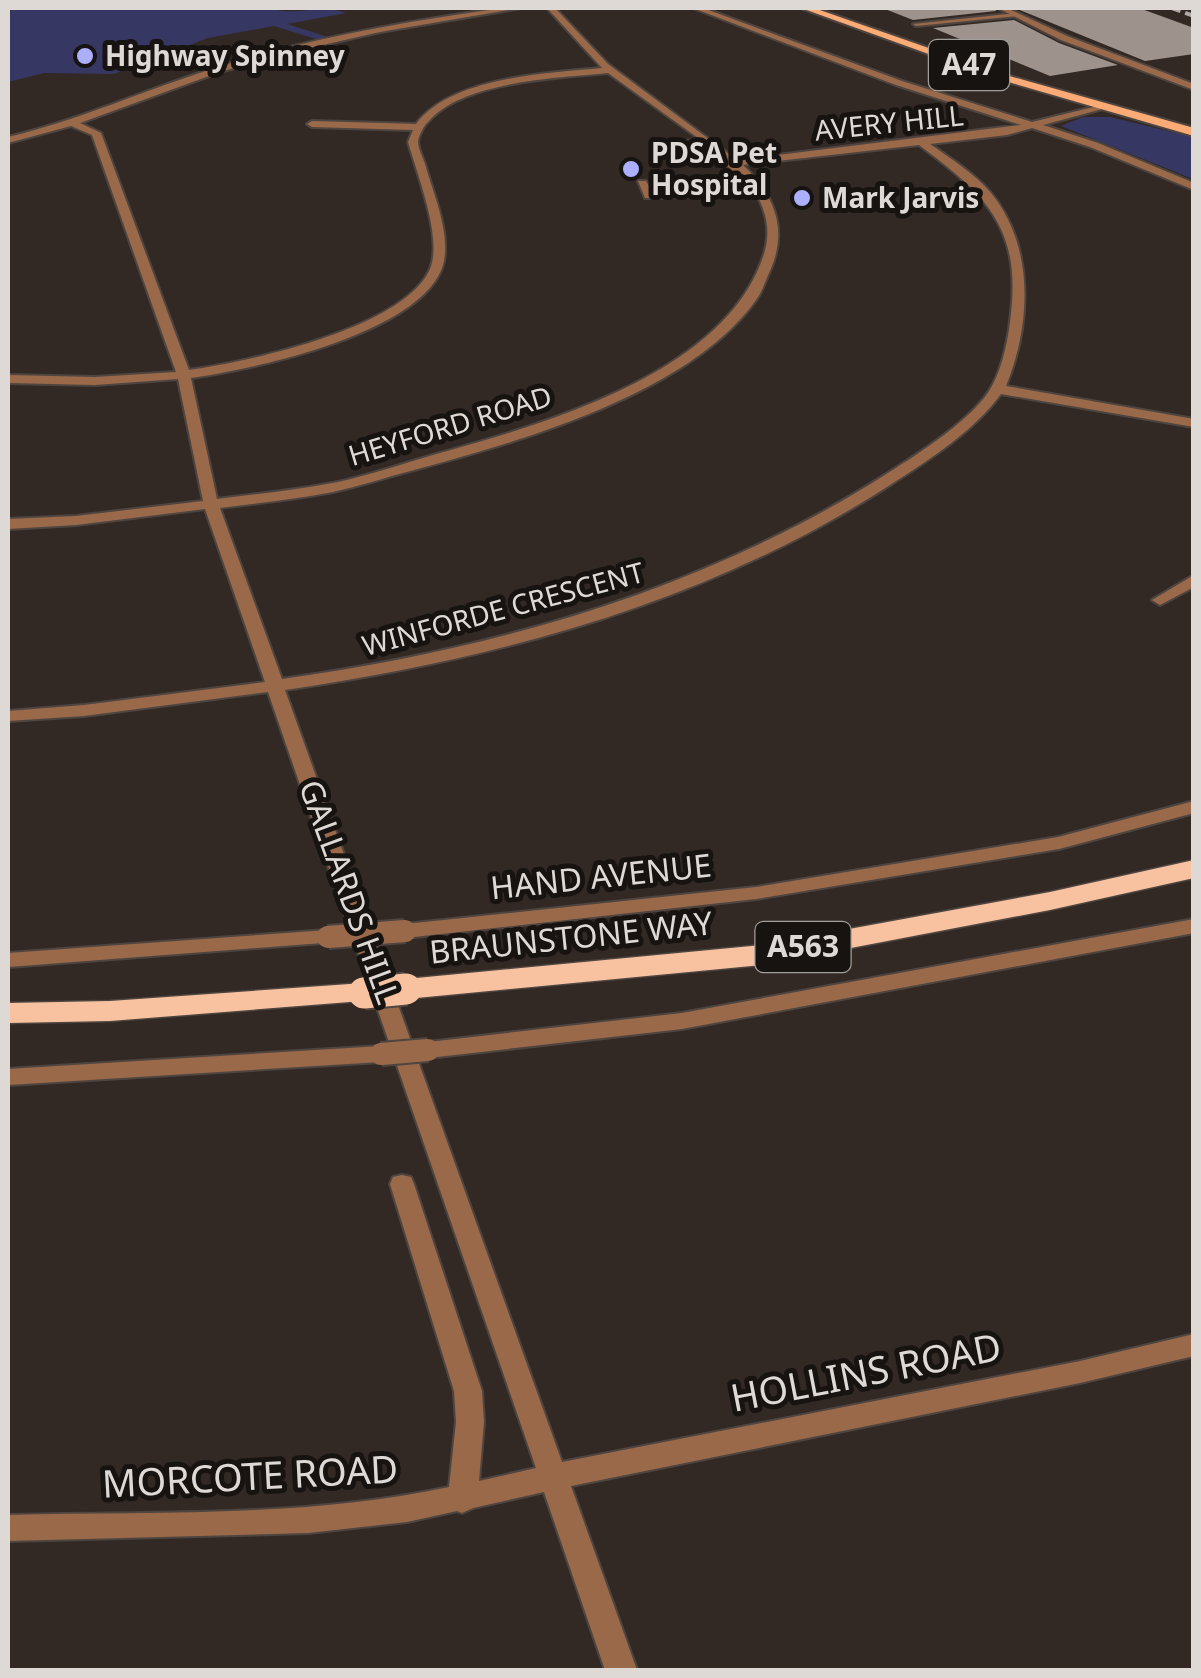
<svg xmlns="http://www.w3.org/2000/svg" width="1201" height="1678" viewBox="0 0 1201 1678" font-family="'Noto Sans',sans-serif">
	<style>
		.green { fill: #373763 }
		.building { fill: #9d928c }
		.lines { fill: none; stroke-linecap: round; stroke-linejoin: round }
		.service-casing { stroke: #4e4540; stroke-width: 4 }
		.minor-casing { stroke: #4e4540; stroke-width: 4 }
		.primary-casing { stroke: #4e4540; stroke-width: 4 }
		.trunk-casing { stroke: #4e4540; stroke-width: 3 }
		.service { fill: #9a6949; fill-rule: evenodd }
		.minor { fill: #9a6949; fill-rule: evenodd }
		.primary { fill: #fdab76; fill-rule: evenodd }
		.trunk { fill: #f8c2a0; fill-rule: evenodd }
		.rail { stroke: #b0aaa6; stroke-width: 4; stroke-dasharray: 9 5; stroke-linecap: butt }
		.minor-bridge-casing { stroke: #4e4540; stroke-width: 26; stroke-linecap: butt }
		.trunk-bridge-casing { stroke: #4e4540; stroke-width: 35; stroke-linecap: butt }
		.minor-bridge { stroke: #9a6949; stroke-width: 22 }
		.trunk-bridge { stroke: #f8c2a0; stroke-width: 31 }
		.poi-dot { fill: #acaffb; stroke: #171311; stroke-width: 4 }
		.labels { text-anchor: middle; stroke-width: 10; stroke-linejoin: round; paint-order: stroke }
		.far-poi-label { font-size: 28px; font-weight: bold; fill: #ded9d5; stroke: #171311; text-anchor: start }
		.far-street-label { font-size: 28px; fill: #ded9d5; stroke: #171311 }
		.shield { fill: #171311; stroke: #a29e9a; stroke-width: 2.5 }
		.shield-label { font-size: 30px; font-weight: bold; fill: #ded9d5 }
		.street-label { font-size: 32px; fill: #ded9d5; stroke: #171311 }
		.near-street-label { font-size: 38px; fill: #ded9d5; stroke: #171311 }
	</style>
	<rect width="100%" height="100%" fill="#322924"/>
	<g class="green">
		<path d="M19 8H270C294 17 321 3 346 13L287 24 328 37 319 40 274 26 208 38 114 74 44 73 8 82V11Z"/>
		<path d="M1083 117H1110L1193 137V179L1061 126Z"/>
	</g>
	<g class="building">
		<path d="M995 8 996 11 913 20 885 9Z"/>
		<path d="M1015 8H1139L1194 28V54L1145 61Z"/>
		<path d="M1014 20 1059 43 1118 65 1050 76 933 28Z"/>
	</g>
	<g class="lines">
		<defs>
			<g id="service">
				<path d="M1017 13 1019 16 916 26 913 24Z"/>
				<path d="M704 138 707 142 674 146 670 144Z"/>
			</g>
			<g id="minor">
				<path d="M503 8H521L380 32 283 54 220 72 80 123 101 133 189 370C248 362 404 328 430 269 443 238 417 174 408 142L413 130 312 127 307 124 312 121 416 124C451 77 548 73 602 68L547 8H555L608 64 737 160 1021 125 896 85 693 8H703L902 81 1032 122 1106 104V108L1043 125 1098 143 1194 183V190L1090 147 1032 128 1007 135 930 144C951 159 974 173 991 193 1035 247 1031 325 1006 386L1194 419V427L1001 394C974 431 929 460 890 485 710 602 497 659 285 690L562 1462 1080 1361 1194 1334V1356L1080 1383 571 1486 637 1670H605L544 1492 473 1508 462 1513 457 1511 407 1522 308 1533 8 1541V1515C154 1511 305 1518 449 1487L456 1422 454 1391 390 1184 393 1177 402 1175 411 1177 414 1184 482 1391 484 1422 479 1481 536 1468 268 692 84 716 8 721V711L84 705 265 682 205 509 76 525 8 529V519L76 516 203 501 178 379 95 385 8 383V375L95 377 176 372 92 135 71 126 8 143V137C80 120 147 89 218 67 311 38 407 21 503 8ZM608 73 698 138 752 189 653 193 646 181H638L645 198 757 195C772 224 770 245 756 274 706 379 537 426 433 455 402 464 370 475 338 482 298 490 258 494 217 499L191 378C255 369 417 334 442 268 453 238 433 193 425 164 423 158 418 148 418 142 418 137 424 125 428 122 462 81 558 78 608 73ZM919 145C983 193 1021 225 1011 313 1009 336 1003 366 992 386 975 418 918 454 888 473 705 590 495 649 282 679L220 508C258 503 296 499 333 492 360 486 387 477 414 470 521 441 689 394 756 300 762 292 765 282 769 273 789 230 775 196 743 165Z"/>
				<path d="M998 8H1007L1067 36 1194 84V90L1061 40Z"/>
				<path d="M1194 575V587L1160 605 1152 600Z"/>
				<path d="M1194 801V813L1059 849 756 899 405 938 394 931 405 924 756 887 1058 837Z"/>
				<path d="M1194 919V933L682 1029 428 1058 420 1056 417 1050 420 1044 428 1042 682 1013Z"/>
				<path d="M328 930 336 932 339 937 336 942 8 967V953Z"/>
				<path d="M381 1046 389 1048 393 1054 389 1060 381 1062 8 1085V1069Z"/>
			</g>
			<path id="primary" d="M801 8H814L1006 75 1194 128V136L998 79Z"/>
			<g id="trunk">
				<path d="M1194 860V878L1050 910 762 965 406 999 395 996 391 989 395 982 406 979 762 945 1050 892Z"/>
				<path d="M364 983 375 986 379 993 375 1000 110 1021 8 1023V1003L110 1001Z"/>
			</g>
		</defs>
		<use href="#service" class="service-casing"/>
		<use href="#minor" class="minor-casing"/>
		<use href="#primary" class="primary-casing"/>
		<use href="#trunk" class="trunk-casing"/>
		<use href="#service" class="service"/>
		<use href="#minor" class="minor"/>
		<use href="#primary" class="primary"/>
		<use href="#trunk" class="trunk"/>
		<path class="rail" d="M1172 8 1194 16"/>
		<defs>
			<g id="minor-bridge">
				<path d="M328 937 405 931"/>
				<path d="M381 1054 428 1050"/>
			</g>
			<path id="trunk-bridge" d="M364 993 406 989"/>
		</defs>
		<use href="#minor-bridge" class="minor-bridge-casing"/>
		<use href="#trunk-bridge" class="trunk-bridge-casing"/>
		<use href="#minor-bridge" class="minor-bridge"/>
		<use href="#trunk-bridge" class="trunk-bridge"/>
	</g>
	<g class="poi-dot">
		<circle cx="85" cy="56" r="10"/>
		<circle cx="631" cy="169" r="10"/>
		<circle cx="802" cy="198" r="10"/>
	</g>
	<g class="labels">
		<g class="far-poi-label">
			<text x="105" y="66">Highway Spinney</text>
			<text x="651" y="163">PDSA Pet<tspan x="651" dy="32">Hospital</tspan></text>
			<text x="822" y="208">Mark Jarvis</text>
		</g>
		<g class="far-street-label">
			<text transform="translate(889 123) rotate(-6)" y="10">AVERY HILL</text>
			<text transform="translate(450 426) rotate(-17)" y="10">HEYFORD ROAD</text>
			<text transform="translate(503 609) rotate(-15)" y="10">WINFORDE CRESCENT</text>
		</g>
		<g class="shield">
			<rect x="929" y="40" width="80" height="50" rx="8"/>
			<rect x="755.5" y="922" width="95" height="50" rx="8"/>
		</g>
		<g class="shield-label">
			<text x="969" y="75">A47</text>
			<text x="803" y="957">A563</text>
		</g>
		<g class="street-label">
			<text transform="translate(601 877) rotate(-6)" y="11">HAND AVENUE</text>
			<text transform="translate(349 892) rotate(70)" y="11">GALLARDS HILL</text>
			<text transform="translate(571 938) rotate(-6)" y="11">BRAUNSTONE WAY</text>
		</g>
		<g class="near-street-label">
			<text transform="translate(866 1373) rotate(-11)" y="13">HOLLINS ROAD</text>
			<text transform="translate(250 1477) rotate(-3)" y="13">MORCOTE ROAD</text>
		</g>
	</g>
	<rect width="1201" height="1678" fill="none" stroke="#ded9d5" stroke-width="20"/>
</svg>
